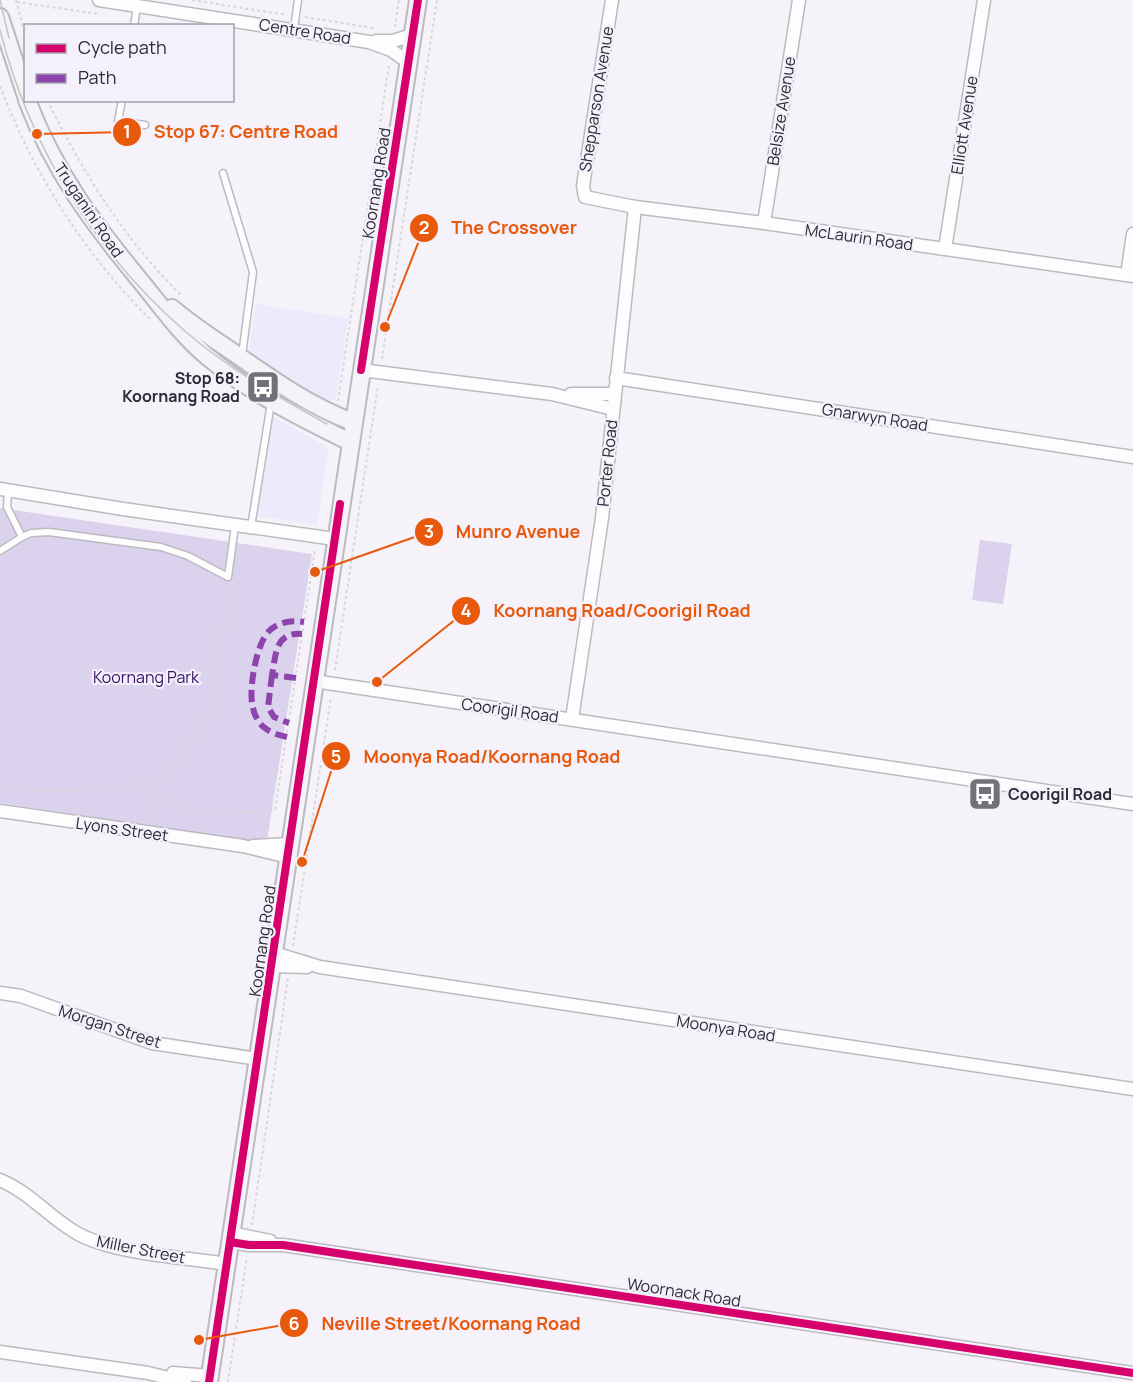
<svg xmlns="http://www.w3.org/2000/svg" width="1133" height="1382" viewBox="0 0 1133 1382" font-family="Manrope,sans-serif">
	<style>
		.built { fill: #eee9fb }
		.green { fill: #dbd2ed }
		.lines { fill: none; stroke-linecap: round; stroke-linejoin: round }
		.lane-casing { stroke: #bcbac0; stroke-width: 9 }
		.street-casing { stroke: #bcbac0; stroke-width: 15 }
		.secondary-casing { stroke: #bcbac0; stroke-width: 20 }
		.path { stroke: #d6d5d8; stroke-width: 2; stroke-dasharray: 3 3; stroke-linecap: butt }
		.lane { stroke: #fefdfe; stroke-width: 6 }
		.street { stroke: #fefdfe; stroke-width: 12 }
		.secondary { stroke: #f4f3f7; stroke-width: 16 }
		.tram { stroke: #c4c3c5; stroke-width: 1.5 }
		.quiet { stroke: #8e44ad; stroke-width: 6; stroke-dasharray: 12 6; stroke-linecap: butt }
		.cycleway-casing { stroke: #f4f0fc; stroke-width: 11 }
		.cycleway { stroke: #d6006c; stroke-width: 8 }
		.labels { text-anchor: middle; stroke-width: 4.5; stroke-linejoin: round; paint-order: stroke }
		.street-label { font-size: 16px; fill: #2c2a32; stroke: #f4f0fc }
		.poi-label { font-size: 16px; font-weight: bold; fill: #2c2a32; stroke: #f4f0fc; text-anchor: end }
		.park-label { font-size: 16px; fill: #381065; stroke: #f4f0fc }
		.leader { fill: none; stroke: #e8590c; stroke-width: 2 }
		.callout-dot { fill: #e8590c; stroke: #f4f0fc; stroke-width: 2 }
		.mark-label { font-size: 18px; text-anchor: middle; font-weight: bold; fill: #fff }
		.callout-label { font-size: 18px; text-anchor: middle; font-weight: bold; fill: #e8590c; stroke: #f4f0fc; stroke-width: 4.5; stroke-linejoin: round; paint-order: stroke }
	</style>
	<rect width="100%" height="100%" fill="#f5f3f9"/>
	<g class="built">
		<path d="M256 304 348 318 336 400 330 403 319 397 249 353Z"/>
		<path d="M266 413 325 446 328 451 317 525 250 515Z"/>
	</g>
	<g class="green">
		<path d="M0 508 312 554 267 841 255 842 0 803Z"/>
		<path d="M980 540 1012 544 1003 604 972 600Z"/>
	</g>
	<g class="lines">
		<defs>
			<g id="lane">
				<path d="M134 26 137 6"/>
				<path d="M294 29 298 0"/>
				<path d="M122 100 118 121 145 125"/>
				<path d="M223 173 253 272 242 355"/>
				<path d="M8 491 7 507 22 537 31 533 49 532 161 547 188 556 228 577 235 526"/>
				<path d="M251 527 271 403"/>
				<path d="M0 551 22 537"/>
			</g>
			<g id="street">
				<path d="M99 0 369 42 391 50 408 62"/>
				<path d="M612 0 583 186 585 197 635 207 764 223 1133 276"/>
				<path d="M376 41H393L412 35"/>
				<path d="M764 223 799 0"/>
				<path d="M945 249 984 0"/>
				<path d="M1127 275 1133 234"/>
				<path d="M361 370 552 394 613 409"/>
				<path d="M616 378 1133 457"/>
				<path d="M571 394H614"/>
				<path d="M0 489 123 509 335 539"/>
				<path d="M314 681 1133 804"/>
				<path d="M572 719 602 518 635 207"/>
				<path d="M0 811 243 846 288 857"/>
				<path d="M253 846 290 844"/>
				<path d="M274 953 320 967 1133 1089"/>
				<path d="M272 966 307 967"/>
				<path d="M0 993 21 996 152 1043 258 1059"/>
				<path d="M0 1180C29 1192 48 1216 75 1232 111 1254 184 1257 227 1264"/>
				<path d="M231 1233 270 1241"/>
				<path d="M230 1242 249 1245H283L1133 1373"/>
				<path d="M0 1352 148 1373 185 1382"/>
				<path d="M173 1373 210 1376"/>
			</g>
			<g id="secondary">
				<path d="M0 17 26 96"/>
				<path d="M27 100C54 172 95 226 143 284 164 310 183 337 209 358 251 393 301 418 350 442"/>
				<path d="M172 308C193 326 217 341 240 357 276 382 312 407 353 422"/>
				<path d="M209 1382 418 0"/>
			</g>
		</defs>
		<use href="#lane" class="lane-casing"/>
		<use href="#street" class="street-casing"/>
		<use href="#secondary" class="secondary-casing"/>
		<g class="path">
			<path d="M16 0 26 39"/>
			<path d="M192 0 287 15"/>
			<path d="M17 2 99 14"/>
			<path d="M305 17 373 28"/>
			<path d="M395 27 399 0"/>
			<path d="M0 86C33 172 84 254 150 319"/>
			<path d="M47 100C83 172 123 238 181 295"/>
			<path d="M382 359 437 0"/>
			<path d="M338 401 389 65"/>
			<path d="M335 670 378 385"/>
			<path d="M0 786C58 795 103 791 160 779"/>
			<path d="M158 798C199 819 231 813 275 810L315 550"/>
			<path d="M154 822 160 779 170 772 204 726 221 675 226 586"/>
			<path d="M293 946 331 697"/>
			<path d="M252 1225 288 978"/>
			<path d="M228 1382 247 1257"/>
		</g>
		<use href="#lane" class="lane"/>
		<use href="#street" class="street"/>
		<use href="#secondary" class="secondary"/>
		<g class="tram">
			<path d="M0 0 9 38"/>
			<path d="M0 30C29 145 95 254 186 332 228 368 277 397 327 424"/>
		</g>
		<g class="quiet">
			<path d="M272 675 268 707 274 717 289 723"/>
			<path d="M296 678 272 675C276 654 275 632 302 634"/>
			<path d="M287 737C279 735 271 733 265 728 259 724 254 715 253 708 248 691 256 644 269 631 278 622 291 620 304 622"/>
		</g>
		<defs>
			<g id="cycleway">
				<path d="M361 370 418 0"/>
				<path d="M230 1242 249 1245H283L1133 1373"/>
				<path d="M209 1382 340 504"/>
			</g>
		</defs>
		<use href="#cycleway" class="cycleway-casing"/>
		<use href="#cycleway" class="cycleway"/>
	</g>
	<defs>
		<symbol id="bus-square" viewBox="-11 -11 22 22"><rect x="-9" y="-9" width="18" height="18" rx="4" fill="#727078" stroke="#f4f0fc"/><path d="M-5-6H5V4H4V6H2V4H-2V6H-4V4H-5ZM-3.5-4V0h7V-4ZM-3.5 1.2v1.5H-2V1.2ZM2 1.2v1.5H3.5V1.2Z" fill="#fff"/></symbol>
	</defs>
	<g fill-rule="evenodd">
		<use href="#bus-square" x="244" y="368" width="38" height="38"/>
		<use href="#bus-square" x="966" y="775" width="38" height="38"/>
	</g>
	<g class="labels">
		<g class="street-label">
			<text transform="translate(305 31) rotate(9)" y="6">Centre Road</text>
			<text transform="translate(596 99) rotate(-81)" y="6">Shepparson Avenue</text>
			<text transform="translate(781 111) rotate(-81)" y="6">Belsize Avenue</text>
			<text transform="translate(964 125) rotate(-81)" y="6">Elliott Avenue</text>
			<text transform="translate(376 183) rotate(-81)" y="6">Koornang Road</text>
			<text transform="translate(89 210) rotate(56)" y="6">Truganini Road</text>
			<text transform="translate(859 237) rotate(8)" y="6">McLaurin Road</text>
			<text transform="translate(875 417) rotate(9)" y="6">Gnarwyn Road</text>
			<text transform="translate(607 463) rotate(-84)" y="6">Porter Road</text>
			<text transform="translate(510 710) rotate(8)" y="6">Coorigil Road</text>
			<text transform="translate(122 829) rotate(8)" y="6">Lyons Street</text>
			<text transform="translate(262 941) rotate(-82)" y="6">Koornang Road</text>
			<text transform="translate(110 1026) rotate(18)" y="6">Morgan Street</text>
			<text transform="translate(726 1028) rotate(9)" y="6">Moonya Road</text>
			<text transform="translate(141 1249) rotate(11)" y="6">Miller Street</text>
			<text transform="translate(684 1292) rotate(9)" y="6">Woornack Road</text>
		</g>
		<g class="poi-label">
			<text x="240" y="384">Stop 68:<tspan x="240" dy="18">Koornang Road</tspan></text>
			<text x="1008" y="800" text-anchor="start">Coorigil Road</text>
		</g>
		<g class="park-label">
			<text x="146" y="683">Koornang Park</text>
		</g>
	</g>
	<path class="leader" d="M37 134L127 132M385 327L424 228M315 572L429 532M377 682L466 611M302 862L336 756M199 1340L294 1323"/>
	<g class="callout-dot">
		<circle cx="37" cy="134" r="6"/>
		<circle cx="385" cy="327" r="6"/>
		<circle cx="315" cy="572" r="6"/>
		<circle cx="377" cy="682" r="6"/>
		<circle cx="302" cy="862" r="6"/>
		<circle cx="199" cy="1340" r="6"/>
		<circle cx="127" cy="132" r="15"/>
		<circle cx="424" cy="228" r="15"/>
		<circle cx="429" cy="532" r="15"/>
		<circle cx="466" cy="611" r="15"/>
		<circle cx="336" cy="756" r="15"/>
		<circle cx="294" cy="1323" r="15"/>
	</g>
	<g class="mark-label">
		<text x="127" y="138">1</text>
		<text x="424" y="234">2</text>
		<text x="429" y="538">3</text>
		<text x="466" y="617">4</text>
		<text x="336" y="763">5</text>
		<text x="294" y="1330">6</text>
	</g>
	<g class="callout-label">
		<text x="246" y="138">Stop 67: Centre Road</text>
		<text x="514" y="234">The Crossover</text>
		<text x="518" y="538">Munro Avenue</text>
		<text x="622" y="617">Koornang Road/Coorigil Road</text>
		<text x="492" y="763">Moonya Road/Koornang Road</text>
		<text x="451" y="1330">Neville Street/Koornang Road</text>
	</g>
	<rect x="24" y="24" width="210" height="78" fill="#f4f0fc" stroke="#a4a1ab" stroke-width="1.5"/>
	<rect x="36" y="44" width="30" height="9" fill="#d6006c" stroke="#a4a1ab" stroke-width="1.5"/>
	<text x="78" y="54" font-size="18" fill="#2c2a32">Cycle path</text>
	<rect x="36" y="74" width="30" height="9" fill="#8e44ad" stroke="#a4a1ab" stroke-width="1.5"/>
	<text x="78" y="84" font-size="18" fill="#2c2a32">Path</text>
</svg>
